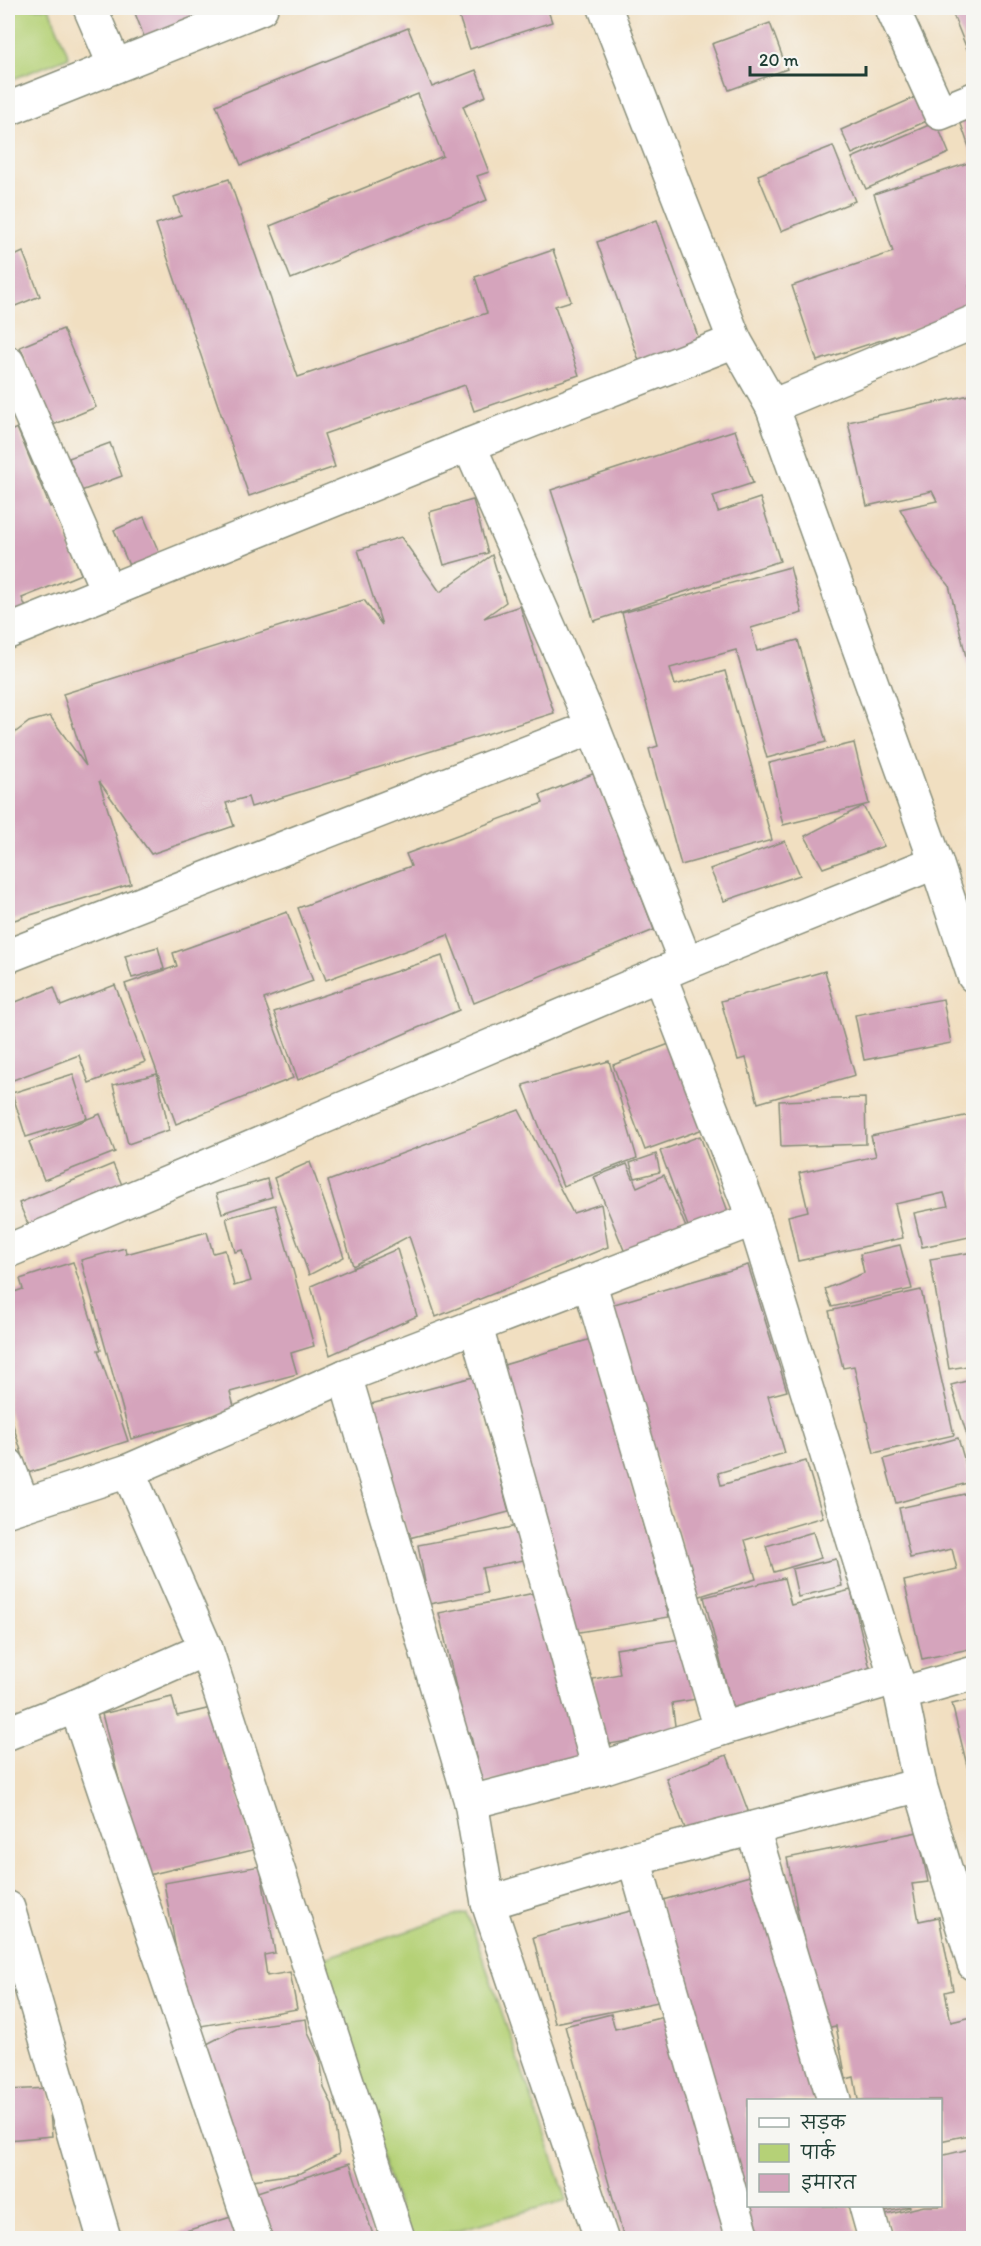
<svg xmlns="http://www.w3.org/2000/svg" width="981" height="2246" viewBox="0 0 981 2246" font-family="Itim,'Playpen Sans Deva',sans-serif">
	<style>
		.green { fill: #b5d177; stroke: #6a8756; stroke-width: 1.5 }
		.building { fill: #d5a4bc }
		.lines { fill: none; stroke-linecap: round; stroke-linejoin: round }
		.minor-casing { stroke: #888e7a; stroke-width: 36 }
		.minor { stroke: #fff; stroke-width: 33 }
	</style>
	<rect width="100%" height="100%" fill="#f6f6f2"/>
	<filter id="ink" filterUnits="userSpaceOnUse"><feTurbulence type="fractalNoise" baseFrequency=".0167" numOctaves="2"/><feDisplacementMap in="SourceGraphic" scale="12" xChannelSelector="R" yChannelSelector="G"/><feConvolveMatrix kernelMatrix="1 2 1 2 8 2 1 2 1" color-interpolation-filters="sRGB"/></filter>
	<filter id="wash" filterUnits="userSpaceOnUse"><feTurbulence type="fractalNoise" baseFrequency=".008" numOctaves="4" result="noise"/><feDisplacementMap in="SourceGraphic" scale="24" xChannelSelector="R" yChannelSelector="G"/><feGaussianBlur stdDeviation="1.35" result="paint"/><feColorMatrix in="noise" values="0 0 0 0 0 0 0 0 0 0 0 0 0 0 0 0 0 1.4 0 .05"/><feComposite in="paint" operator="in"/></filter>
	<g filter="url(#wash)">
		<rect width="100%" height="100%" fill="#f1dfc1"/>
		<g class="green">
			<path d="M8 8H49L69 57 8 81Z"/>
			<path d="M467 1912 567 2200 429 2238H408L319 1960Z"/>
		</g>
		<g id="blocks">
			<g class="building">
				<path d="M133 8 199 9 240 8 147 44Z"/>
				<path d="M477 8H547L552 22 470 49 458 14Z"/>
				<path d="M963 8H974L973 64 952 12Z"/>
				<path d="M770 23 787 69 729 90 712 44Z"/>
				<path d="M408 28 432 87 476 70 486 96 463 106 489 172 477 176 487 200 291 279 270 226 443 156 418 94 241 165 216 105Z"/>
				<path d="M918 96 929 120 852 154 841 130Z"/>
				<path d="M974 113V159H973L959 118Z"/>
				<path d="M936 122 949 153 866 189 852 158Z"/>
				<path d="M833 146 855 201 781 231 758 175Z"/>
				<path d="M974 161V284L969 286 974 299V310L817 361 792 286 893 252 874 194Z"/>
				<path d="M229 179 298 377 487 313 475 277 553 250 571 301 555 306 579 375 474 411 465 385 324 434 335 467 249 496 156 224 181 216 174 197Z"/>
				<path d="M657 220 702 348 642 369 597 242Z"/>
				<path d="M23 252 40 296 8 309V259Z"/>
				<path d="M63 329 96 407 53 425 20 347Z"/>
				<path d="M974 394V686H973L949 585 933 567 900 509 937 501 932 491 867 506 848 422Z"/>
				<path d="M17 428 50 507 54 505 81 574 22 598 27 610 8 618V432Z"/>
				<path d="M735 430 753 483 713 496 718 512 760 498 780 561 594 621 551 490Z"/>
				<path d="M110 443 122 476 81 491 69 458Z"/>
				<path d="M473 500 488 553 444 565 429 512Z"/>
				<path d="M144 517 163 562 133 575 114 530Z"/>
				<path d="M401 537 440 592 492 555 506 602 484 618 520 606 554 713 251 807 248 797 226 803 234 826 151 854 99 781 131 884 11 921 9 916 8 917V738L29 722 50 716 86 766 63 694 364 600 382 625 358 550Z"/>
				<path d="M790 567 802 613 751 628 757 651 798 640 826 742 767 758 736 650 670 668 675 685 725 671 772 840 681 865 649 749 658 746 622 613Z"/>
				<path d="M854 743 869 804 783 825 769 763Z"/>
				<path d="M595 773 654 930 474 1003 448 935 326 980 298 908 411 866 406 854 543 803 540 795Z"/>
				<path d="M863 806 884 846 823 868 805 836Z"/>
				<path d="M785 841 800 875 724 901 710 869Z"/>
				<path d="M287 912 313 981 264 999 293 1078 176 1124 125 984 177 966 173 953Z"/>
				<path d="M158 947 164 969 132 978 125 956Z"/>
				<path d="M442 956 459 1010 298 1080 274 1012Z"/>
				<path d="M825 971 855 1075 758 1103 746 1058 738 1060 721 1001Z"/>
				<path d="M115 985 145 1062 89 1083 79 1055 8 1082V1005L54 987 61 1006Z"/>
				<path d="M943 999 951 1043 864 1060 855 1015Z"/>
				<path d="M672 1043 703 1129 645 1150 613 1065Z"/>
				<path d="M609 1061 637 1158 563 1186 523 1085Z"/>
				<path d="M73 1074 87 1118 26 1137 12 1093Z"/>
				<path d="M157 1074 169 1130 128 1144 113 1085Z"/>
				<path d="M865 1098 866 1144 781 1147 779 1101Z"/>
				<path d="M519 1110 573 1213 601 1204 608 1247 436 1317 409 1236 353 1266 328 1181Z"/>
				<path d="M100 1114 115 1152 44 1180 29 1142Z"/>
				<path d="M974 1114V1236L922 1247 914 1213 948 1206 944 1193 895 1204 903 1238 798 1261 788 1216 808 1211 799 1173 876 1156 871 1136Z"/>
				<path d="M700 1136 729 1214 689 1229 660 1151Z"/>
				<path d="M656 1154 660 1172 635 1178 630 1163Z"/>
				<path d="M310 1162 344 1257 309 1275 274 1178Z"/>
				<path d="M113 1164 125 1192 31 1231 19 1203Z"/>
				<path d="M627 1164 637 1187 664 1175 687 1230 626 1255 594 1177Z"/>
				<path d="M267 1179 272 1197 222 1213 216 1194Z"/>
				<path d="M275 1205 314 1346 291 1353 297 1374 230 1392 235 1410 131 1439 81 1260 125 1248 126 1254 207 1232 213 1253 225 1250 234 1286 251 1281 242 1250 235 1252 226 1218Z"/>
				<path d="M900 1245 912 1289 832 1307 825 1289 864 1273 860 1254Z"/>
				<path d="M397 1249 417 1316 330 1355 311 1286Z"/>
				<path d="M974 1252V1365L949 1369 930 1259Z"/>
				<path d="M73 1262 101 1350H98L128 1441 28 1473 8 1409V1294L23 1289 20 1279Z"/>
				<path d="M748 1265 787 1391 768 1396 785 1453 718 1473 721 1485 806 1461 823 1517 745 1540 756 1579 697 1597 611 1305Z"/>
				<path d="M921 1290 954 1435 874 1453 854 1366 843 1368 829 1311Z"/>
				<path d="M591 1339 669 1617 574 1633 494 1368Z"/>
				<path d="M473 1377 509 1512 409 1538 398 1506 371 1404Z"/>
				<path d="M974 1379V1454H973L951 1385Z"/>
				<path d="M958 1438 971 1482 896 1503 884 1459Z"/>
				<path d="M974 1492V1648L922 1659 904 1581 957 1569 952 1549 910 1558 899 1508Z"/>
				<path d="M518 1526 524 1560 482 1568 487 1593 429 1604 418 1545Z"/>
				<path d="M813 1532 821 1558 774 1572 766 1546Z"/>
				<path d="M836 1559 842 1586 798 1597 792 1569Z"/>
				<path d="M784 1578 791 1605 851 1590 872 1677 733 1711 704 1597Z"/>
				<path d="M539 1592 586 1761 482 1784 470 1732H466L439 1613Z"/>
				<path d="M687 1638 697 1699 672 1703 676 1733 604 1745 593 1679 620 1674 616 1649Z"/>
				<path d="M172 1697 177 1716 211 1708 226 1768 231 1766 253 1850 144 1876 102 1714Z"/>
				<path d="M974 1699V1790H973L952 1704Z"/>
				<path d="M727 1755 750 1816 689 1839 666 1778Z"/>
				<path d="M918 1832 928 1882 912 1884 919 1921 939 1917 953 1990 945 1992 951 2022 972 2017 974 2025V2134L940 2141V2100H858L854 2077 846 2079 836 2026 821 2029 787 1858Z"/>
				<path d="M260 1866 275 1953 264 1955 267 1976 290 1972 297 2009 190 2028 164 1883Z"/>
				<path d="M757 1874 820 2100H748V2206H849L858 2238H752L659 1901Z"/>
				<path d="M638 1909 663 2001 555 2023 533 1937Z"/>
				<path d="M611 2014 615 2029 672 2015 733 2238H624L565 2026Z"/>
				<path d="M306 2019 308 2033 320 2058 324 2088 332 2104 339 2154 301 2173 246 2181 226 2115 222 2088 209 2062 207 2044 238 2028Z"/>
				<path d="M48 2088 52 2136 8 2140V2090Z"/>
				<path d="M974 2148V2217L967 2218 972 2238H892L886 2215 924 2206H940V2156Z"/>
				<path d="M350 2163 374 2238H269L254 2193Z"/>
				<path d="M879 2206H910V2207L880 2213Z"/>
				<path d="M231 2217 238 2238H163Z"/>
			</g>
		</g>
	</g>
	<g filter="url(#ink)">
		<use href="#blocks" fill-opacity="0" stroke="#888e7a" stroke-width="1.5"/>
		<g class="lines">
			<defs>
				<g id="minor">
					<path d="M90 8 115 66"/>
					<path d="M605 8 735 341 772 406 936 862 974 976"/>
					<path d="M892 8 940 113 974 99"/>
					<path d="M8 109 261 8"/>
					<path d="M8 363 108 592"/>
					<path d="M772 406 974 322"/>
					<path d="M469 445 593 727 686 963"/>
					<path d="M8 632 469 445 735 341"/>
					<path d="M8 956 593 727"/>
					<path d="M659 974 754 1219 901 1694 920 1785 974 1964"/>
					<path d="M8 1251 686 963 936 862"/>
					<path d="M589 1281 721 1729"/>
					<path d="M476 1327 599 1769"/>
					<path d="M345 1376 471 1802 488 1903 601 2238"/>
					<path d="M8 1465 23 1505"/>
					<path d="M128 1471 206 1649 398 2238"/>
					<path d="M8 1510 128 1471 345 1376 754 1219"/>
					<path d="M901 1694 974 1673"/>
					<path d="M76 1706 255 2238"/>
					<path d="M8 1733 76 1706 206 1649"/>
					<path d="M471 1802 599 1769 721 1729 895 1678"/>
					<path d="M753 1829 834 2100"/>
					<path d="M634 1859 743 2238"/>
					<path d="M488 1903 634 1859 920 1785"/>
					<path d="M8 1908 104 2238"/>
					<path d="M866 2206 875 2238"/>
				</g>
			</defs>
			<use href="#minor" class="minor-casing"/>
			<use href="#minor" class="minor"/>
		</g>
	</g>
	<rect width="981" height="2246" fill="none" stroke="#f6f6f2" stroke-width="30"/>
	<rect x="747" y="2099" width="195" height="108" fill="#f6f6f2" stroke="#a0aca6" stroke-width="1.5"/>
	<rect x="759" y="2118" width="30" height="9" fill="#ffffff" stroke="#a0aca6" stroke-width="1.5"/>
	<text x="801" y="2129" font-size="18" fill="#1f3d34">सड़क</text>
	<rect x="759" y="2144" width="30" height="18" fill="#b5d177" stroke="#a0aca6" stroke-width="1.5"/>
	<text x="801" y="2159" font-size="18" fill="#1f3d34">पार्क</text>
	<rect x="759" y="2174" width="30" height="18" fill="#d5a4bc" stroke="#a0aca6" stroke-width="1.5"/>
	<text x="801" y="2189" font-size="18" fill="#1f3d34">इमारत</text>
	<path d="M750 66v9h116v-9" fill="none" stroke="#1f3d34" stroke-width="3"/>
	<text x="759" y="66" font-size="18" fill="#1f3d34" stroke="#f6f6f2" stroke-width="4.5" paint-order="stroke">20 m</text>
</svg>
